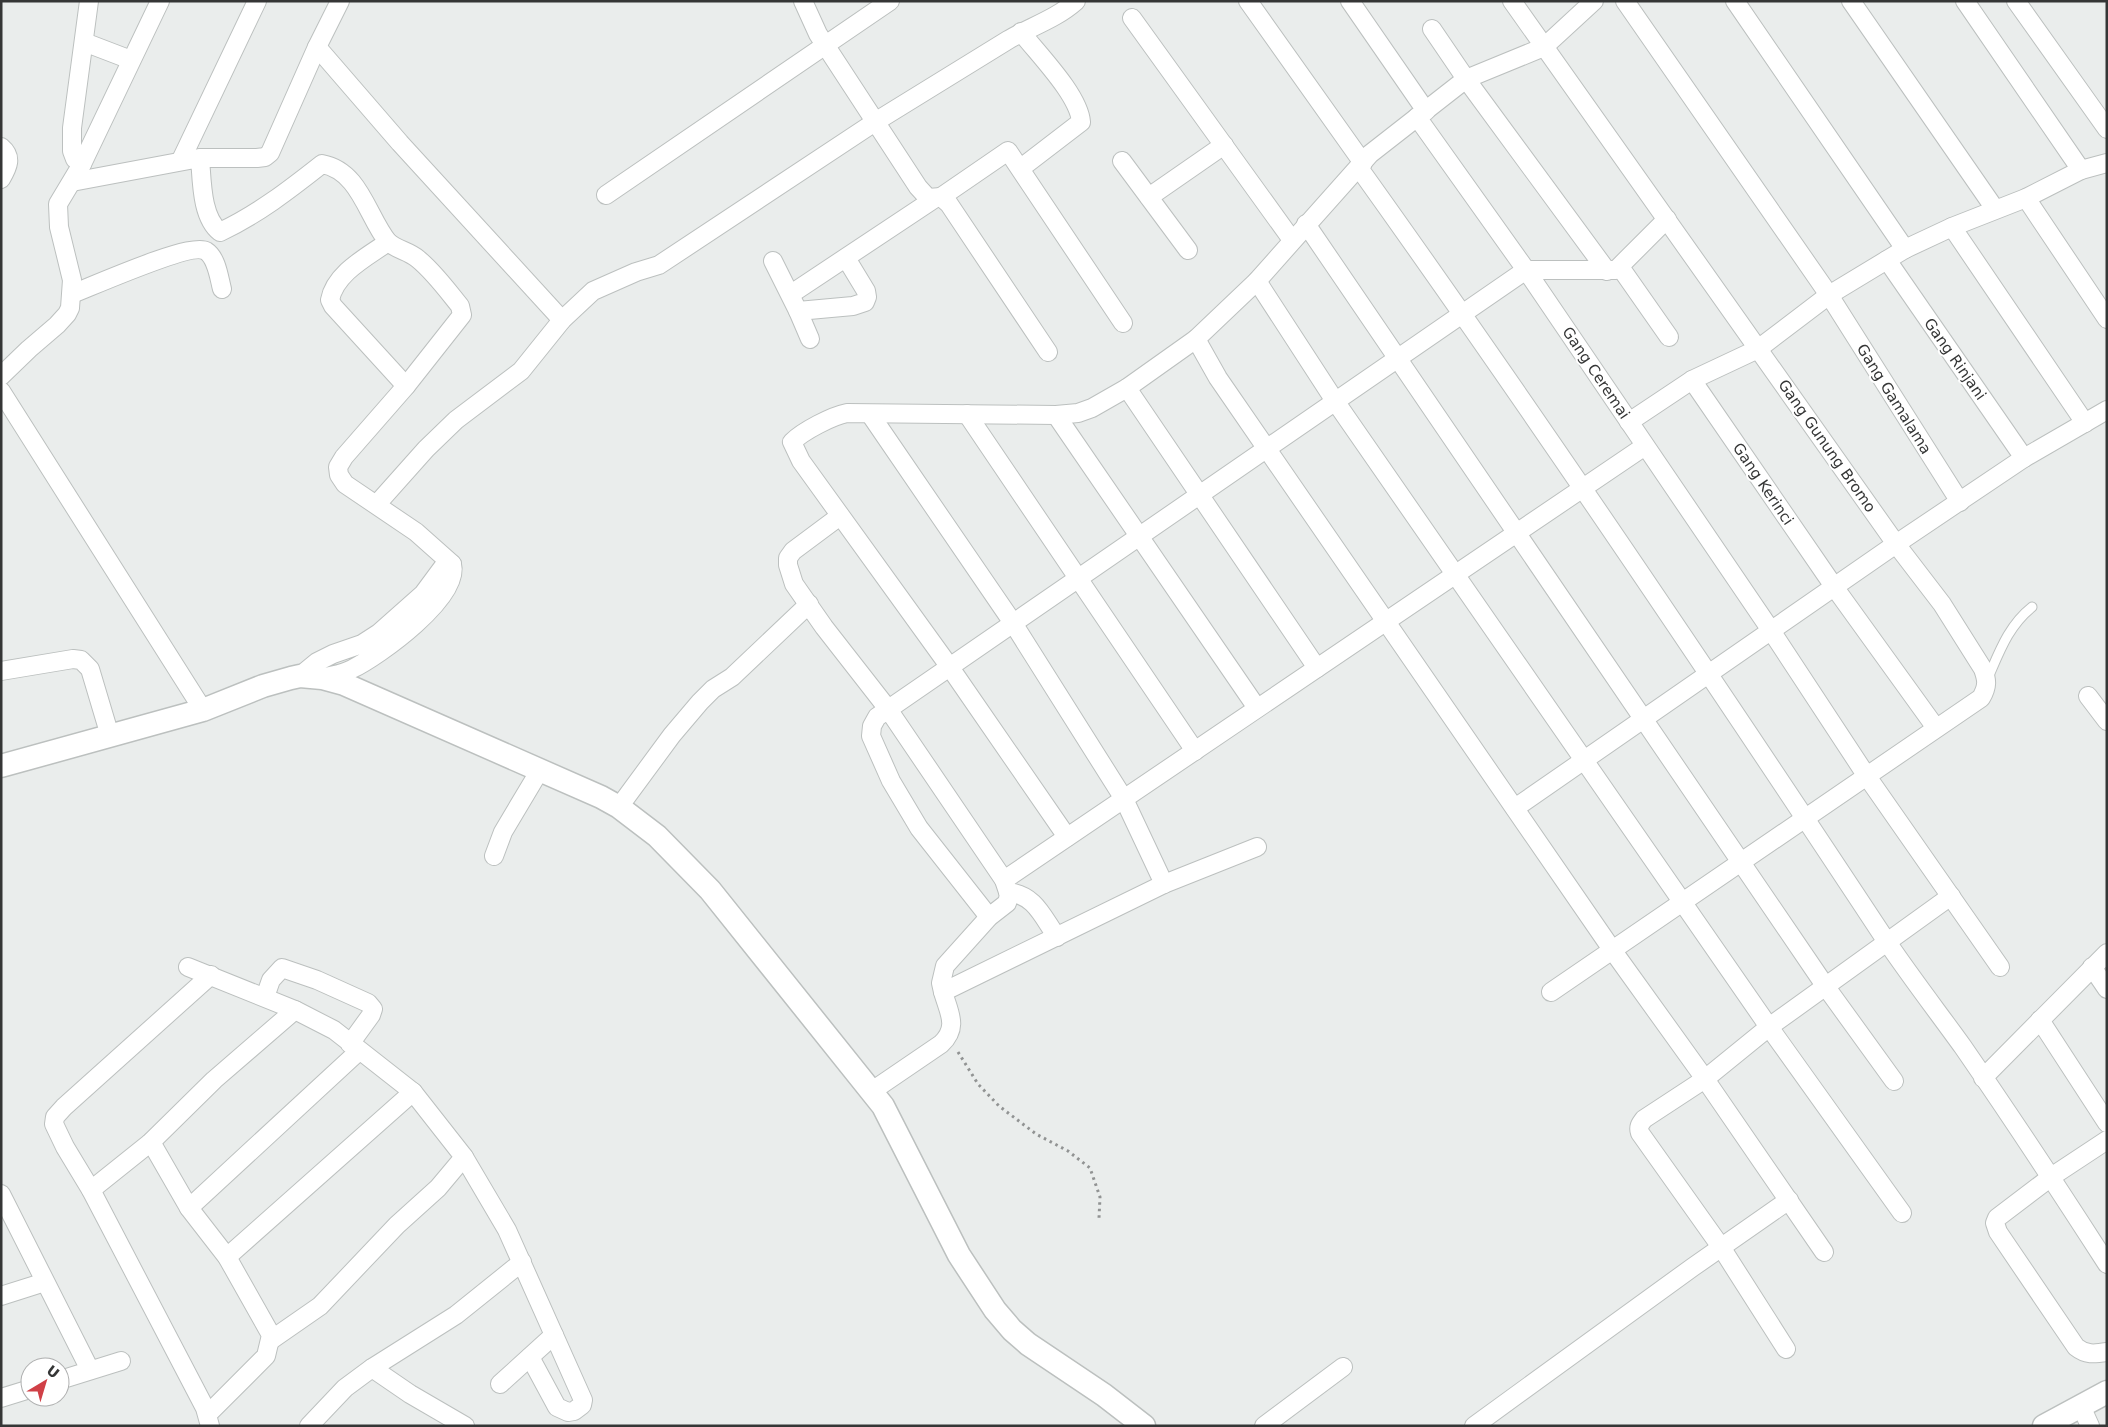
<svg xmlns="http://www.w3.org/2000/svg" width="2108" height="1427" viewBox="0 0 2108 1427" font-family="'DejaVu Sans',sans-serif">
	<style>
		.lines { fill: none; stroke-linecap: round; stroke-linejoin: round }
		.service-casing { stroke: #bcc0bf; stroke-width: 11 }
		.minor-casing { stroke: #bcc0bf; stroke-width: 20 }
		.tertiary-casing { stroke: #bcc0bf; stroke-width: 25 }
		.path { stroke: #919393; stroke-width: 3; stroke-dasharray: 2.5 4; stroke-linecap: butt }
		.service { stroke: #fff; stroke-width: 9 }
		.minor { stroke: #fff; stroke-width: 18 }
		.tertiary { stroke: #fff; stroke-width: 22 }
		.labels { text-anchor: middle; stroke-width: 4; stroke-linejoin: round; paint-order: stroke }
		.street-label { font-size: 15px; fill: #353636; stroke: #fff }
	</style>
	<rect width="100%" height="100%" fill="#eaedec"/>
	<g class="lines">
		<defs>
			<path id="service" d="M1987 680C1999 653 2008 626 2032 607"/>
			<g id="minor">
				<path d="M803 1 818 34 918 187 928 198 941 197 949 204 1048 352"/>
				<path d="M1248 1 1363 163"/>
				<path d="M1350 1 1426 111"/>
				<path d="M1512 1 1896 544 1942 604 1983 669C1987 680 1988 686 1981 698L1551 992"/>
				<path d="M1594 1 1544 47 1466 79 1370 154 1257 281 1196 339 1218 378 1613 951 1705 1079 1824 1252"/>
				<path d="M1625 1 1829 295 1960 502"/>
				<path d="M1735 1 1905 249"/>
				<path d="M1851 1 1995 209"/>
				<path d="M1965 1 2081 170"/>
				<path d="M2016 1 2107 129"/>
				<path d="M1132 18 1292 240"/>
				<path d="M1432 29 1466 79 1607 271"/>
				<path d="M1021 32C1038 54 1079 95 1081 122L1021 168"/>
				<path d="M84 42 131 60"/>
				<path d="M317 47 400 143 562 320"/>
				<path d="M1417 117 1526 270 1772 632 1866 775 2000 967"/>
				<path d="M1 147C13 157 8 167 1 179"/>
				<path d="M200 158H257L265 157 270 153 317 47 340 1"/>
				<path d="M181 160 257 1"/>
				<path d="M1122 161 1188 250"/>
				<path d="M82 164 75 159 72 151V128L89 1"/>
				<path d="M1359 168C1540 421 1714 680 1885 939 1910 976 1937 1011 1963 1047 2012 1118 2060 1191 2107 1264"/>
				<path d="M72 182 200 158C202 180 201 217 220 232 258 214 289 190 322 164 360 171 367 216 388 242 367 257 335 273 330 300L333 306 406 386 344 457 338 467 339 475 345 484 416 532 452 564"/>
				<path d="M606 195 890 1"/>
				<path d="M941 197 1008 151 1123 323"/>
				<path d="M1149 197 1224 145"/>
				<path d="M2026 198 2107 319"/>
				<path d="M1306 224 1826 987 1894 1081"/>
				<path d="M1952 227 2085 423"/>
				<path d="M388 242C397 250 409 251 418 259 434 272 447 290 460 306L462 315 406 386"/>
				<path d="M1887 260 2024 458"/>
				<path d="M773 261 798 311 853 306 865 302 867 297 866 291 846 258"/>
				<path d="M1620 267 1669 337"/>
				<path d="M1257 281 1335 401 1769 1027 1902 1213"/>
				<path d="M72 294C93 286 191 242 206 251 217 258 219 278 222 289"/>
				<path d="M791 294 934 199"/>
				<path d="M798 311 810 339"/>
				<path d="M1 376 29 349 57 325 67 314 70 308 72 280 59 227 58 204 82 164 160 1"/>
				<path d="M1692 380 1835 588 1936 728"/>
				<path d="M1127 388 1317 668"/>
				<path d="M1 391 203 710"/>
				<path d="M870 414 1013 623 1124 799 1164 884"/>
				<path d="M967 414 1195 751"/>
				<path d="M1056 415 1257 708"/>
				<path d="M1629 422 1692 380 1758 349 1829 295 1905 249 1952 227 2026 198 2081 170 2107 163"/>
				<path d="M377 504 426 449 456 420 521 371 562 320 593 291 636 272 659 265 875 122 1008 40C1030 27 1056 19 1076 1"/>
				<path d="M840 516 793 551 788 558V565L794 584 824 627 888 709 1004 880 1009 895 1007 903 989 917 945 966 941 983 943 992 1164 884 1257 847"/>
				<path d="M1 671 73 659 81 660 90 669 110 736"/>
				<path d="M300 676 317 662 333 654 362 644 379 633 423 594 443 567 452 564C461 597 379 656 352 669 343 674 332 675 322 678"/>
				<path d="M2088 696 2107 721"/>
				<path d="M619 807 672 735 700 702 713 689 732 677 809 604"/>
				<path d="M1515 808 1896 544 2024 458 2107 410"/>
				<path d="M1067 837 949 666 801 461 792 442C803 431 832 416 847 413L1056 415 1078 413 1092 408 1127 388 1196 339"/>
				<path d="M494 856 503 832 540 770"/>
				<path d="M1004 880 1645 446"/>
				<path d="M1008 892C1035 895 1042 916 1057 937"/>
				<path d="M989 917 919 828 891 781 871 736 872 726 877 717 1526 270H1616L1667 219"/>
				<path d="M188 967 295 1010 334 1030 413 1092 464 1157 438 1188 397 1225 320 1306 271 1340"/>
				<path d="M2092 967 2107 989"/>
				<path d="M265 997 271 980 282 968 317 980 368 1003 373 1009 371 1015 350 1044"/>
				<path d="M2040 1020 2107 1123"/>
				<path d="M1983 1078 2107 953"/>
				<path d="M872 1091 941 1044C959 1027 949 1013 943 992"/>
				<path d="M2107 1140 2051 1177 1997 1218 1995 1223 1998 1232 2076 1347C2086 1355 2094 1354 2107 1352"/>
				<path d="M151 1142 189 1208 227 1257 271 1335 266 1356 208 1414"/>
				<path d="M464 1157 507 1230 583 1400 582 1405 574 1411 568 1412 557 1407 530 1357"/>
				<path d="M91 1190 151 1142 214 1080 295 1010"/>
				<path d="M1 1194 90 1370"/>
				<path d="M189 1208 359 1051"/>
				<path d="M227 1257 413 1092"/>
				<path d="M1 1296 45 1282"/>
				<path d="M1786 1349 1721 1247 1640 1133C1638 1127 1640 1124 1644 1119L1705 1079 1769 1027 1951 896"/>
				<path d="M372 1368 410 1394 465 1426"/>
				<path d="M60 1380 121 1361"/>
				<path d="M500 1384 554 1335"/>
				<path d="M1 1398 30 1389"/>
				<path d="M2081 1406 2090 1426"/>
				<path d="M210 1426 205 1408 91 1190 65 1147 54 1124 55 1117 64 1107 211 975"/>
				<path d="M309 1426 345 1388 372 1368 456 1315 522 1262"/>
				<path d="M1264 1426 1343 1367"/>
				<path d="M1474 1426 1693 1267 1789 1200"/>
			</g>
			<g id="tertiary">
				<path d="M1 766 203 710 263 686 291 678 300 676 322 678 344 684 601 797 619 807 657 836 710 890 883 1106 959 1255 995 1310 1012 1330 1028 1344 1104 1395 1144 1426"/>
				<path d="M2044 1426 2107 1392"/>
			</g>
		</defs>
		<use href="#service" class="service-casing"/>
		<use href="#minor" class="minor-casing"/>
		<use href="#tertiary" class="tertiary-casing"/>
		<path class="path" d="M958 1052 978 1084 999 1106 1036 1134 1068 1151 1090 1168 1100 1197 1099 1218"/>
		<use href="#service" class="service"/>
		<use href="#minor" class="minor"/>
		<use href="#tertiary" class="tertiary"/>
	</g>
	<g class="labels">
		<g class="street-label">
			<text transform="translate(1955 359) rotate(55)" y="5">Gang Rinjani</text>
			<text transform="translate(1596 373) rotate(56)" y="5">Gang Ceremai</text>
			<text transform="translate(1894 399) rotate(58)" y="5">Gang Gamalama</text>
			<text transform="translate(1827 446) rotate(55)" y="5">Gang Gunung Bromo</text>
			<text transform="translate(1763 484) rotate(56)" y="5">Gang Kerinci</text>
		</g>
	</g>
	<rect width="2108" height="1427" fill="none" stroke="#353636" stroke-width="5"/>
	<g transform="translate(45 1382) rotate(38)"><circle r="24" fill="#ffffff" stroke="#aeafaf"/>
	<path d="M0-4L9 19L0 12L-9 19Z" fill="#d04047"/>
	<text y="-8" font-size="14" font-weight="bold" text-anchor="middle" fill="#353636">U</text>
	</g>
</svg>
